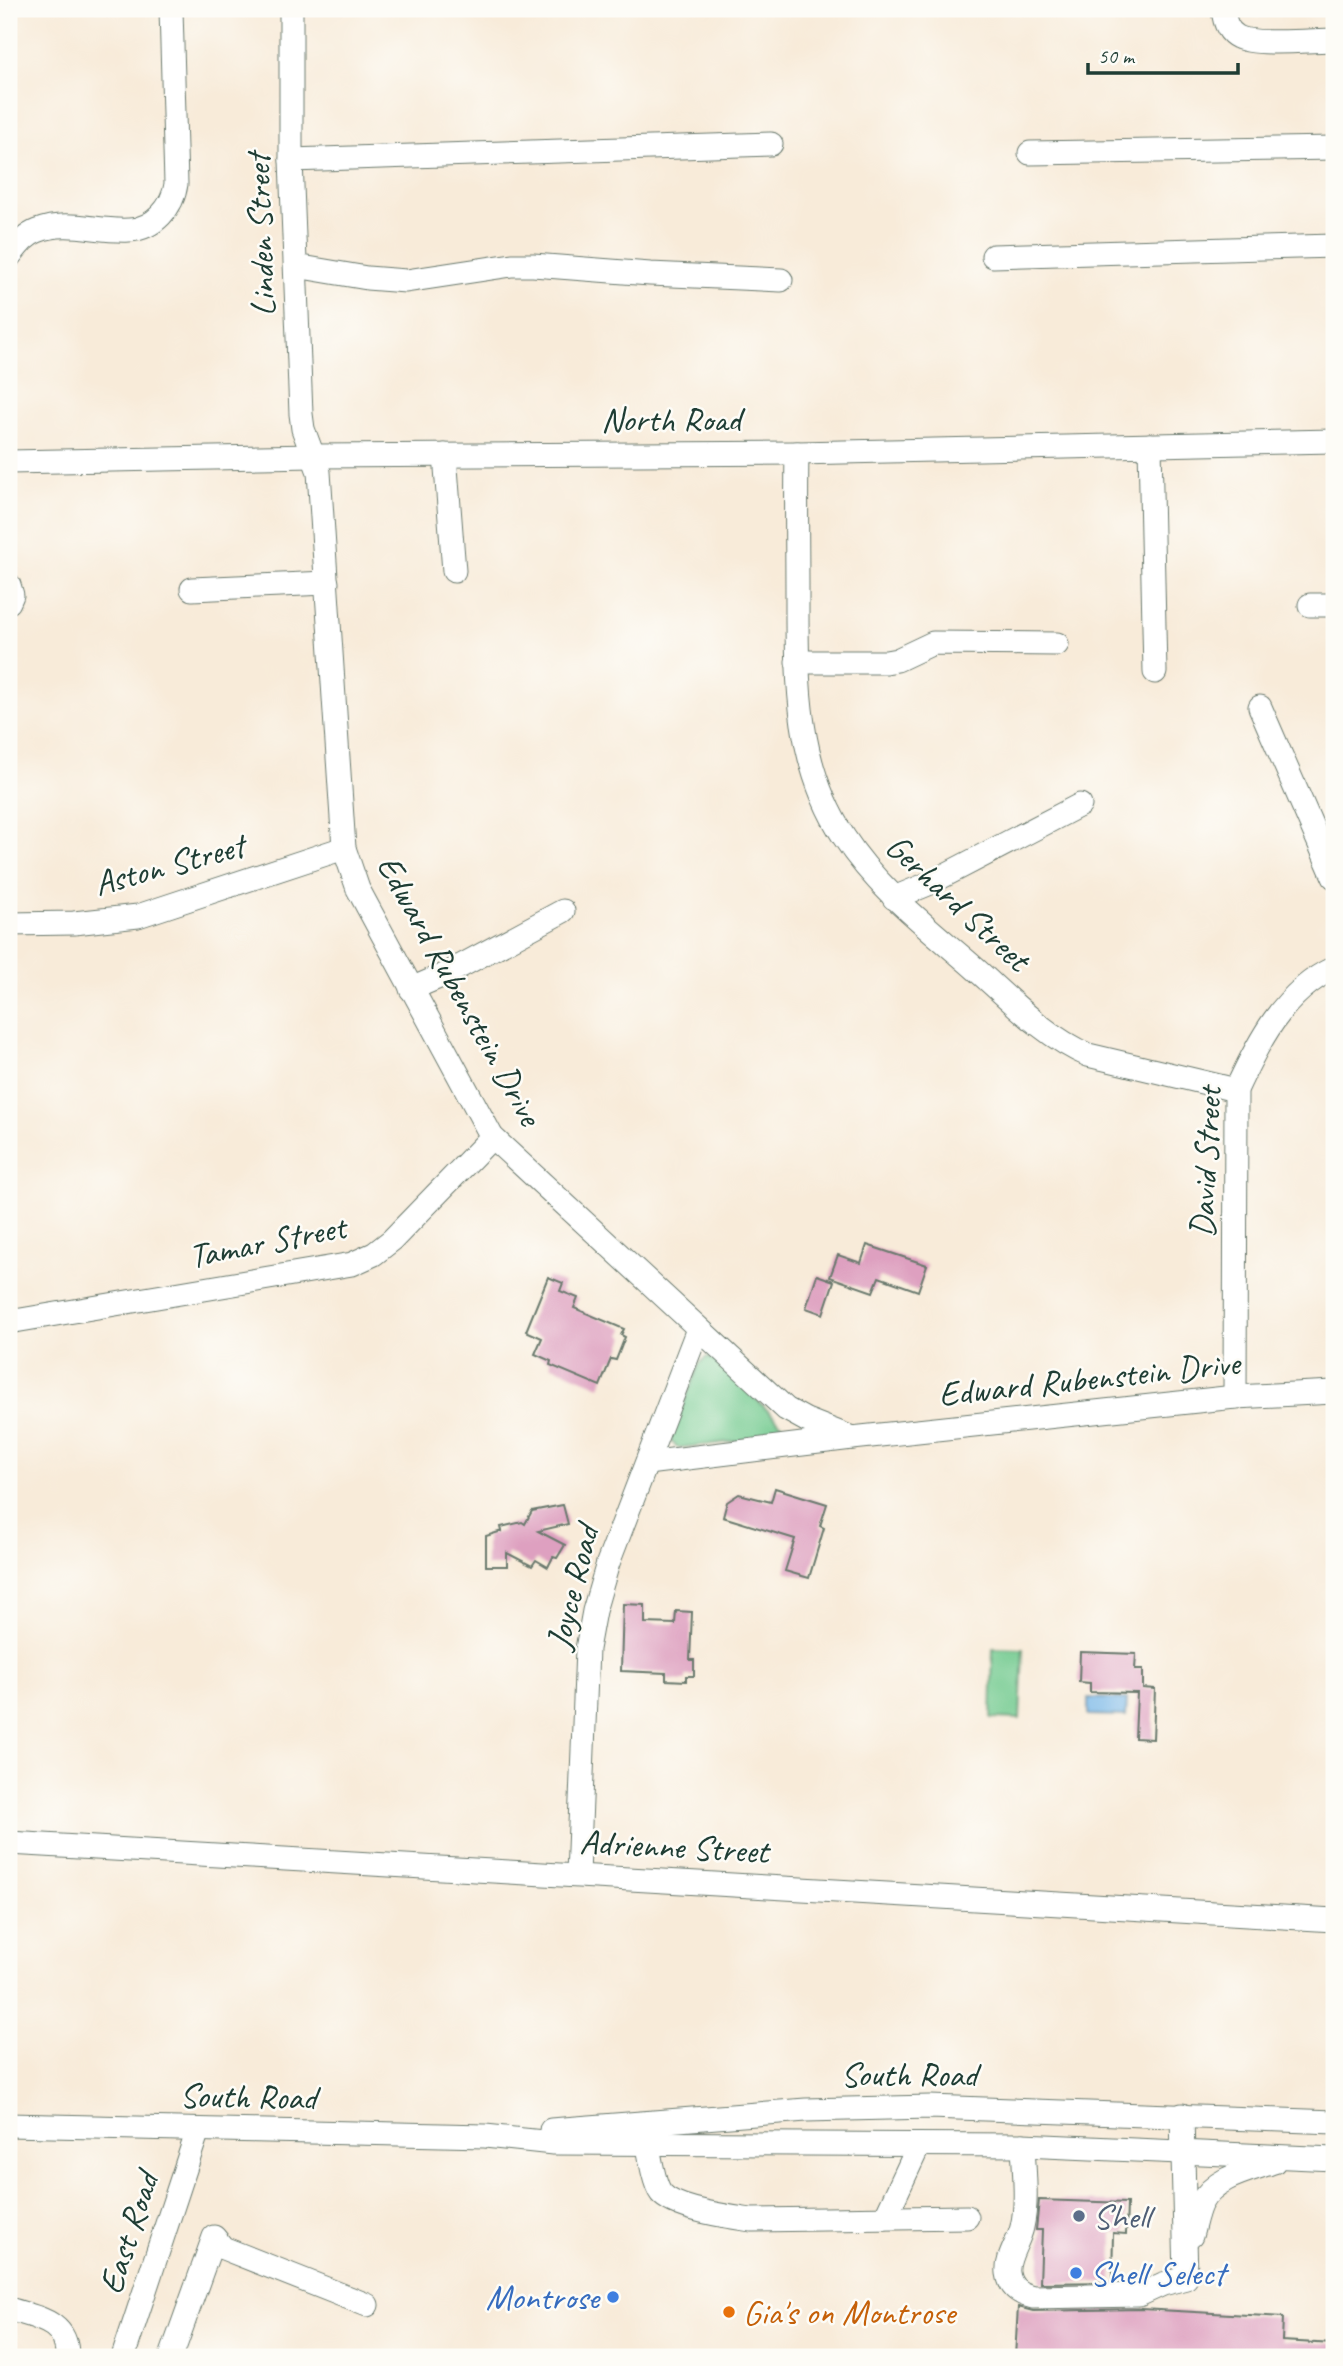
<svg xmlns="http://www.w3.org/2000/svg" width="1343" height="2366" viewBox="0 0 1343 2366" font-family="Caveat,sans-serif">
	<style>
		.green { fill: #73ca90; stroke: #498462; stroke-width: 2 }
		.water { fill: #72b4e7; stroke: #48788e; stroke-width: 2 }
		.building { fill: #dea0c0 }
		.lines { fill: none; stroke-linecap: round; stroke-linejoin: round }
		.minor-casing { stroke: #6b7a6e; stroke-width: 25 }
		.minor { stroke: #fff; stroke-width: 23 }
		.service-dot { fill: #5c6f8a; stroke: #fdfcf7; stroke-width: 2.5 }
		.shop-dot { fill: #3f7fe0; stroke: #fdfcf7; stroke-width: 2.5 }
		.food-dot { fill: #e8710a; stroke: #fdfcf7; stroke-width: 2.5 }
		.labels { text-anchor: middle; stroke-width: 5; stroke-linejoin: round; paint-order: stroke }
		.street-label { font-size: 35px; fill: #1f3d34; stroke: #fdfcf7 }
		.service-label { font-size: 35px; fill: #4e5e75; stroke: #fdfcf7; text-anchor: start }
		.shop-label { font-size: 35px; fill: #366cbe; stroke: #fdfcf7; text-anchor: start }
		.food-label { font-size: 35px; fill: #c56008; stroke: #fdfcf7; text-anchor: start }
	</style>
	<rect width="100%" height="100%" fill="#fdfcf7"/>
	<filter id="ink" filterUnits="userSpaceOnUse"><feTurbulence type="fractalNoise" baseFrequency=".0143" numOctaves="2"/><feDisplacementMap in="SourceGraphic" scale="14" xChannelSelector="R" yChannelSelector="G"/><feConvolveMatrix kernelMatrix="1 2 1 2 8 2 1 2 1" color-interpolation-filters="sRGB"/></filter>
	<filter id="wash" filterUnits="userSpaceOnUse"><feTurbulence type="fractalNoise" baseFrequency=".00686" numOctaves="4" result="noise"/><feDisplacementMap in="SourceGraphic" scale="28" xChannelSelector="R" yChannelSelector="G"/><feGaussianBlur stdDeviation="1.57" result="paint"/><feColorMatrix in="noise" values="0 0 0 0 0 0 0 0 0 0 0 0 0 0 0 0 0 1.4 0 .05"/><feComposite in="paint" operator="in"/></filter>
	<g filter="url(#wash)">
		<rect width="100%" height="100%" fill="#f8ebd9"/>
		<g class="green">
			<path d="M707 1357 717 1361 793 1435 677 1448 672 1442V1433L700 1363Z"/>
			<path d="M993 1648 1023 1649 1020 1719 991 1718Z"/>
		</g>
		<path class="water" d="M1088 1698 1127 1699 1126 1716 1088 1715Z"/>
		<g id="blocks">
			<g class="building">
				<path d="M867 1245 927 1265 918 1291 879 1277 873 1292 830 1277 838 1255 861 1263Z"/>
				<path d="M817 1275 834 1281 823 1314 806 1308Z"/>
				<path d="M548 1277 563 1283 560 1291 578 1298 574 1308 624 1329 621 1335 625 1337 616 1360 611 1359 600 1386 550 1365 551 1361 535 1354 542 1338 526 1331Z"/>
				<path d="M775 1488 827 1504 820 1526 824 1528 809 1578 785 1571 795 1539 723 1517 727 1502 739 1494 771 1502Z"/>
				<path d="M563 1505 568 1524 538 1531 565 1545 557 1558 553 1557 548 1567 536 1560 532 1566 507 1553V1566H486V1536L502 1531 501 1527 522 1522 525 1524 532 1511Z"/>
				<path d="M623 1604 645 1605V1623L675 1624 676 1611 692 1612 690 1660H694V1676H686V1681L666 1680V1673L621 1671Z"/>
				<path d="M1080 1652 1136 1654 1135 1669H1143V1688L1155 1689 1153 1739 1135 1738 1137 1693 1090 1692V1683L1079 1682Z"/>
				<path d="M1039 2200 1127 2203 1126 2234 1113 2233 1112 2282 1040 2283 1042 2230H1036Z"/>
				<path d="M1018 2307 1033 2311 1141 2309 1283 2317 1282 2341 1334 2344V2357H1015Z"/>
			</g>
		</g>
	</g>
	<g filter="url(#ink)">
		<use href="#blocks" fill-opacity="0" stroke="#6b7a6e" stroke-width="2"/>
		<g class="lines">
			<defs>
				<g id="minor">
					<path d="M291 9V160L301 414 303 429 319 472 344 848 358 889 492 1137 786 1409 806 1420 852 1438"/>
					<path d="M1223 9C1224 20 1227 32 1238 37 1255 46 1313 40 1334 40"/>
					<path d="M1030 153 1334 148"/>
					<path d="M291 160 771 144"/>
					<path d="M993 256 1334 246"/>
					<path d="M9 257C17 247 24 236 37 231 68 219 97 232 129 230 154 229 173 207 176 184L171 9"/>
					<path d="M296 266 367 278 406 281 512 265H533L650 274 781 280"/>
					<path d="M1150 445 1155 672"/>
					<path d="M797 453C796 501 797 549 797 596 797 680 796 764 844 837 875 885 920 921 963 958 1001 990 1042 1036 1088 1055L1236 1090"/>
					<path d="M445 455 454 571"/>
					<path d="M9 462 314 456 797 453 1334 441"/>
					<path d="M9 585 12 595 9 602"/>
					<path d="M192 589 327 583"/>
					<path d="M1310 605H1334"/>
					<path d="M797 662H886L897 660 933 643 1057 644"/>
					<path d="M1260 707 1334 877"/>
					<path d="M894 898 928 884 1080 805"/>
					<path d="M9 924 74 923 138 916 344 848"/>
					<path d="M411 989 446 974 563 911"/>
					<path d="M9 1322 352 1264 374 1254 392 1240 492 1137"/>
					<path d="M1235 1397 1236 1090C1258 1042 1284 991 1334 968"/>
					<path d="M647 1463 852 1438 1235 1397 1334 1392"/>
					<path d="M9 1843 1334 1920"/>
					<path d="M578 1875 587 1649 594 1611 608 1563 698 1329"/>
					<path d="M9 2125 485 2136 553 2143 1023 2145 1334 2159"/>
					<path d="M551 2130 806 2110 930 2107 1334 2122"/>
					<path d="M648 2145C650 2157 654 2184 661 2193 674 2209 730 2217 751 2220L967 2217"/>
					<path d="M1023 2145C1024 2172 1028 2201 1022 2227 1019 2242 1006 2258 1008 2273 1010 2288 1020 2294 1033 2297L1139 2295 1163 2284 1186 2278 1182 2115"/>
					<path d="M885 2218 919 2145"/>
					<path d="M1191 2236C1194 2226 1196 2213 1201 2203 1215 2177 1248 2171 1274 2162"/>
					<path d="M9 2309C37 2318 68 2321 67 2357"/>
					<path d="M123 2357 198 2130"/>
					<path d="M171 2357 214 2237 223 2248 367 2305"/>
				</g>
			</defs>
			<use href="#minor" class="minor-casing"/>
			<use href="#minor" class="minor"/>
		</g>
	</g>
	<circle class="service-dot" cx="1079" cy="2216" r="7"/>
	<g class="shop-dot">
		<circle cx="1076" cy="2273" r="7"/>
		<circle cx="613" cy="2297" r="7"/>
	</g>
	<circle class="food-dot" cx="729" cy="2312" r="7"/>
	<g class="labels">
		<g class="street-label">
			<text transform="translate(260 235) rotate(-92)" y="12">Linden Street</text>
			<text x="671" y="431">North Road</text>
			<text transform="translate(169 864) rotate(-15)" y="12">Aston Street</text>
			<text transform="translate(958 902) rotate(43)" y="12">Gerhard Street</text>
			<text transform="translate(460 990) rotate(61)" y="12">Edward Rubenstein Drive</text>
			<text transform="translate(1205 1162) rotate(-87)" y="12">David Street</text>
			<text transform="translate(267 1241) rotate(-11)" y="12">Tamar Street</text>
			<text transform="translate(1089 1378) rotate(-6)" y="12">Edward Rubenstein Drive</text>
			<text transform="translate(572 1587) rotate(-76)" y="12">Joyce Road</text>
			<text transform="translate(674 1846) rotate(3)" y="12">Adrienne Street</text>
			<text x="909" y="2086">South Road</text>
			<text transform="translate(248 2096) rotate(1)" y="12">South Road</text>
			<text transform="translate(128 2233) rotate(-72)" y="12">East Road</text>
		</g>
		<g class="service-label">
			<text x="1093" y="2228">Shell</text>
		</g>
		<g class="shop-label">
			<text x="1090" y="2285">Shell Select</text>
			<text x="599" y="2309" text-anchor="end">Montrose</text>
		</g>
		<g class="food-label">
			<text x="743" y="2324">Gia's on Montrose</text>
		</g>
	</g>
	<rect width="1343" height="2366" fill="none" stroke="#fdfcf7" stroke-width="35"/>
	<path d="M1088 63v10h150v-10" fill="none" stroke="#1f3d34" stroke-width="3.5"/>
	<text x="1098" y="63" font-size="21" fill="#1f3d34" stroke="#fdfcf7" stroke-width="5" paint-order="stroke">50 m</text>
</svg>
